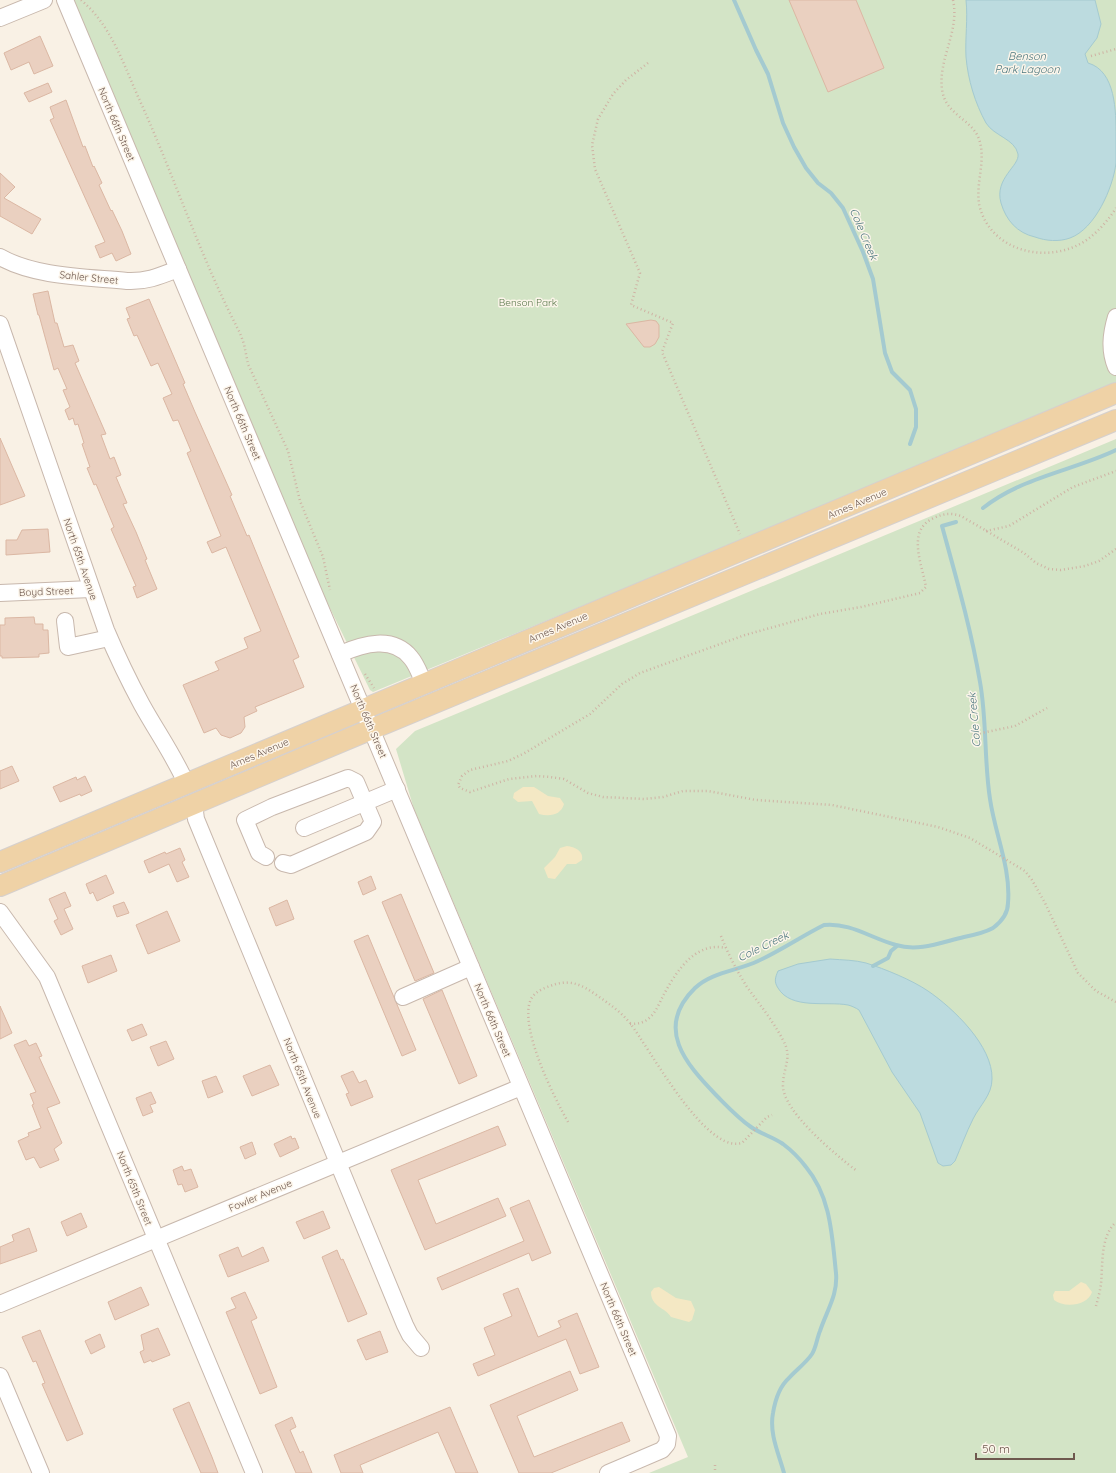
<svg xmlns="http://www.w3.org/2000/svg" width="1116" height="1473" viewBox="0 0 1116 1473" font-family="Quicksand,sans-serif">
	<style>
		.green { fill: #d3e4c6 }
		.sand { fill: #f4e8c4 }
		.water { fill: #bcdbdf; stroke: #a4cad0 }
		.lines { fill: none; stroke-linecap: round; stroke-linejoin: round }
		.stream { stroke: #a4cad0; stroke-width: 4 }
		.building { fill: #ead0c0; stroke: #dbb7a3 }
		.minor-casing { stroke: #c8b8ad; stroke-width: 18 }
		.major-casing { stroke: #d6d0cd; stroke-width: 22 }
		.path { stroke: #cfb3a4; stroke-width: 2.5; stroke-dasharray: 1 3; stroke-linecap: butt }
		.minor { stroke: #fff; stroke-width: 16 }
		.major { stroke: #efd2a6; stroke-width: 20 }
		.labels { text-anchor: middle; stroke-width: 3; stroke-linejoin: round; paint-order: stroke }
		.street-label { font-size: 10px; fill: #6e584e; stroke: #fcf5ea }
		.park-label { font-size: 10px; fill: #59784b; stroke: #fcf5ea }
		.water-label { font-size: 11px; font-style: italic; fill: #4b777f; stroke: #fcf5ea }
	</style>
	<rect width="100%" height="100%" fill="#f9f1e5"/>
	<g class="green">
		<path d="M73 0H1116V386L373 692 370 690 324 596Z"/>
		<path d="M1116 439V1473H649L688 1457 414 809 396 749 415 731Z"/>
	</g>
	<g class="sand">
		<path d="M523 787H534L548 796 560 798 564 804C561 815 550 817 539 814L532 801 518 802 513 798 514 793Z"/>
		<path d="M567 846C575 847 584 851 582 860L576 864H567L555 879 548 878 544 868 555 857 560 848Z"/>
		<path d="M1081 1282 1086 1284 1092 1292C1088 1306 1064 1308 1054 1300L1053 1295 1055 1291H1069Z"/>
		<path d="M659 1287 676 1298 691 1301 695 1310 692 1320 689 1322 671 1317C665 1307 651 1307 651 1292L654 1288Z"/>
	</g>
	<g class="water">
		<path d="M966 0H1095L1101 24 1097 38 1085 54 1088 63C1116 71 1116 112 1116 136 1116 145 1116 155 1116 163 1113 188 1095 229 1070 238 1059 242 1046 241 1035 237 1017 233 1006 220 1001 203 994 178 1020 166 1018 154 1015 139 994 136 986 123 975 103 968 80 966 57 965 38 968 19 966 0Z"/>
		<path d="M830 959C843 960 855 960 866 963 885 969 912 980 928 991 953 1008 993 1046 992 1079 992 1095 980 1105 973 1119 966 1133 961 1147 955 1161L951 1165 943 1166 938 1163 920 1113 892 1072 859 1010C856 1008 852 1006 848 1005 827 1001 791 1010 778 988 774 982 775 978 778 971L798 964Z"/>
	</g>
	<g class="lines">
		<g class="stream">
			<path d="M734 0 756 50 768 74 783 123 794 147 806 168 818 183 831 193 843 208 863 252 873 279 885 353 892 372 910 390 916 409V427L910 444"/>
			<path d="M983 508C1022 477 1072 471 1116 450"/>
			<path d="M873 966 888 958 891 951 897 946"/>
			<path d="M784 1473C779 1454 769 1434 773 1413 775 1401 780 1386 789 1378 796 1370 806 1363 812 1354 816 1348 817 1338 820 1331 827 1310 838 1295 836 1273 832 1236 831 1197 806 1167 800 1159 791 1150 783 1144 773 1137 761 1134 751 1127 738 1118 727 1106 716 1095 686 1064 654 1028 695 988 712 972 737 971 758 961 780 951 802 936 824 925 849 922 873 939 896 945 919 952 942 942 964 937 974 935 984 933 993 928 1001 922 1008 913 1008 903 1011 868 995 834 990 799 984 761 987 721 980 682 971 629 956 577 942 526L956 522"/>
		</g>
	</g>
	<g class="building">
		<path d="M789 0H856L884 68 828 92Z"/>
		<path d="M40 36 53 66 34 74 29 62 11 70 4 53Z"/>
		<path d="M48 83 52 92 29 102 24 93Z"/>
		<path d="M66 100 83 147 85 146 93 167 94 166 102 183 99 185 111 211 112 210 122 231 131 254 116 261 112 253 100 258 95 246 105 242 50 120 54 118 50 107Z"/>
		<path d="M0 173 15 187 4 198 41 219 32 234 0 216Z"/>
		<path d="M48 291 55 323H57L64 347 73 345 79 361 75 363 106 434 101 435 110 459 114 457 121 475 116 477 127 503 123 504 136 532 147 559 145 560 157 589 137 598 133 587 136 586 111 529 114 527 96 484 94 485 87 468 90 467 82 444 84 443 78 424 75 425 73 418 69 420 65 410 70 407 63 390 67 389 58 368 54 370 39 315H38L33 294Z"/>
		<path d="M149 299 185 383 183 384 195 412 232 495 230 496 247 536 249 535 299 657 293 660 304 687 255 707 257 711 244 717 245 727 241 733 230 738 221 735 216 728 204 733 183 685 219 670 215 662 248 648 244 638 261 631 226 547 212 553 207 542 221 536 187 453 191 451 178 420 173 421 163 398 172 394 158 363 151 366 137 335 134 336 127 319 130 318 126 308Z"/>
		<path d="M651 320 656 321 659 325V337L655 344 650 347H644L626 324Z"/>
		<path d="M0 438 25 496 0 505Z"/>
		<path d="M48 529 50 552 6 555V540H17L22 530Z"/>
		<path d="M34 617 35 624H43V630H48L49 653 39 654V657L2 658V656H0V625H5V618Z"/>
		<path d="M12 766 19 781 0 789V771Z"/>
		<path d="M85 776 92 791 81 796 80 794 60 802 53 787 76 777 77 780Z"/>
		<path d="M180 848 185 860 182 862 189 877 177 882 169 864 149 873 144 861 165 852 166 854Z"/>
		<path d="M106 875 114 893 97 901 93 892 90 894 86 884Z"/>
		<path d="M371 876 376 889 363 895 358 882Z"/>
		<path d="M65 892 71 906 64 909 73 929 61 935 54 921 58 919 49 899Z"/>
		<path d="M401 894 434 973 415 981 382 902Z"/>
		<path d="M287 900 294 919 276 926 269 908Z"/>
		<path d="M124 902 129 913 117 917 113 906Z"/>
		<path d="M167 911 180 941 148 954 136 925Z"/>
		<path d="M368 935 416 1050 402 1056 354 941Z"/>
		<path d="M111 955 117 971 88 983 82 966Z"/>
		<path d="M442 990 477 1076 459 1084 423 999Z"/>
		<path d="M0 1006 12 1033 0 1039Z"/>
		<path d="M142 1024 147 1035 132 1041 127 1030Z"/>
		<path d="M26 1040 29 1046 36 1043 42 1056 39 1057 60 1103 47 1108 62 1143 54 1149 59 1160 40 1168 34 1157 26 1160 18 1141 29 1136 28 1133 41 1128 32 1105 34 1104 30 1094 36 1092 14 1045Z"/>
		<path d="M166 1041 174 1059 158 1066 150 1047Z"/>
		<path d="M270 1065 279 1085 252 1096 243 1076Z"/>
		<path d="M353 1071 359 1083 366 1080 373 1097 351 1106 346 1094 349 1093 341 1076Z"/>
		<path d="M216 1076 223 1092 208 1098 202 1081Z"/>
		<path d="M151 1092 156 1103 150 1105 153 1112 143 1116 136 1098Z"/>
		<path d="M498 1126 506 1145 418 1180 436 1224 498 1198 506 1216 425 1250 391 1170Z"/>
		<path d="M291 1136 292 1139 295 1138 299 1148 280 1157 274 1144Z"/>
		<path d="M252 1142 256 1154 245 1159 240 1147Z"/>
		<path d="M182 1166 184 1171 191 1169 198 1187 185 1192 182 1184 178 1185 173 1170Z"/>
		<path d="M529 1200 551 1253 532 1261 529 1253 442 1290 437 1278 524 1241 510 1208Z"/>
		<path d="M323 1211 330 1228 304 1239 296 1222Z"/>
		<path d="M81 1213 87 1227 67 1236 61 1222Z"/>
		<path d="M29 1228 37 1251 0 1264V1247L14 1241 12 1235Z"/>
		<path d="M238 1247 242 1257 263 1247 269 1261 228 1277 219 1255Z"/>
		<path d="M337 1250 341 1260 343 1259 367 1314 348 1322 322 1257Z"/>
		<path d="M141 1287 149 1305 115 1320 108 1302Z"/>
		<path d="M518 1288 538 1337 561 1327 558 1321 577 1313 599 1367 580 1374 566 1339 478 1376 473 1364 495 1355 484 1328 512 1316 503 1294Z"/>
		<path d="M245 1292 257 1318 251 1321 277 1387 260 1394 226 1312 236 1308 231 1298Z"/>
		<path d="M158 1328 170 1355 152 1362 151 1360 144 1363 140 1352 144 1350 141 1335Z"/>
		<path d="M40 1330 83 1434 67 1441 42 1384 45 1383 36 1361 33 1362 22 1337Z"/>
		<path d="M380 1331 388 1352 366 1360 357 1340Z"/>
		<path d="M100 1334 105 1347 91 1354 85 1341Z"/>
		<path d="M570 1371 578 1390 517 1416 534 1457 622 1422 630 1441 551 1473H519L490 1405Z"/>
		<path d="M189 1402 212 1457 218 1473H201L173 1409Z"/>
		<path d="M450 1407 478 1473H456L438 1432 360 1465 363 1473H341L334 1455Z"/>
		<path d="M292 1417 296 1427 290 1430 300 1453 303 1451 312 1473H296L275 1425Z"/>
	</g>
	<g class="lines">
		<defs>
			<g id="minor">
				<path d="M65 0 668 1436 667 1444 662 1450 608 1473"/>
				<path d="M0 18 44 0"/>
				<path d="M0 257C35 277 86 277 127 281 146 282 160 276 178 269"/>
				<path d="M1116 317C1111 334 1109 350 1116 367"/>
				<path d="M0 324 106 630C117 656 129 681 142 705 157 732 174 756 186 783"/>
				<path d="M0 593 91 589"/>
				<path d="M65 621 68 647 109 638"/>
				<path d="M340 654C363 644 393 635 411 658 417 665 420 675 424 683"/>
				<path d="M194 804 196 819 405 1325 410 1335 421 1348"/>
				<path d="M304 828 397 789"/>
				<path d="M266 857 259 853 245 820 272 807 348 778 356 782 373 822 366 832 291 865 283 863"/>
				<path d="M0 912 47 977 254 1473"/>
				<path d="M403 997 471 967"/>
				<path d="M0 1304 521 1087"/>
				<path d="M0 1376 41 1473"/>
			</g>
			<g id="major">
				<path d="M0 862 1116 393"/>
				<path d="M0 886 343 741 1116 420"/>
			</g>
		</defs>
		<use href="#minor" class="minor-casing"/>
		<use href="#major" class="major-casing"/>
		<g class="path">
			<path d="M81 0C112 26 124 66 140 101 175 178 201 259 240 333L244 344 248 364 288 451 300 501 323 557 330 590"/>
			<path d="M953 0C960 31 938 59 942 89 945 115 972 119 979 139 987 162 974 185 980 208 993 254 1052 265 1088 239 1099 231 1109 219 1116 208"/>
			<path d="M1091 56 1116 49"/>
			<path d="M648 63 626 80 613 94 598 119 592 145 595 169 640 273 631 305 673 323 662 352 740 534"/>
			<path d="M986 531 1009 526 1073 487 1116 471"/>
			<path d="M1116 549 1099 561 1085 566 1061 570 1049 569 1036 563 1024 553 961 516C952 513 944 513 934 518 906 530 922 564 926 587L920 593 861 607 820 614 745 635 640 673 622 684 590 714 523 754 508 761 470 770 462 776 458 785 460 788 470 792 509 779 537 776 550 777 564 779 588 793 603 797 644 799 663 797 683 791H708L756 800 832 805 938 827 970 838 1025 871 1032 880 1045 903 1078 973 1096 991 1116 1002"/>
			<path d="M365 674 374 688"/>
			<path d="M972 735 1015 726 1047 708"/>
			<path d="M721 936C728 954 737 971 747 987 760 1005 773 1021 783 1040 793 1058 783 1067 783 1085 782 1111 837 1156 857 1171"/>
			<path d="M630 1024C637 1024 643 1023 648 1019 655 1014 659 1004 663 996 676 972 695 941 726 948"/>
			<path d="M568 1122C554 1097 518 1026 531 999 536 990 547 987 556 984 572 980 582 985 595 994 608 1003 620 1011 630 1023 652 1053 695 1133 730 1143 734 1144 738 1144 742 1143L767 1117 772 1115"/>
			<path d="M1096 1306C1098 1299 1100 1291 1101 1284 1103 1264 1100 1237 1116 1222"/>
			<path d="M715 1465V1473"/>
		</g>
		<use href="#minor" class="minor"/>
		<use href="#major" class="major"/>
	</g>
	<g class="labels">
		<g class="street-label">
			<text transform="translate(117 124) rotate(67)" y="4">North 66th Street</text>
			<text transform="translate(89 277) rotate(6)" y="4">Sahler Street</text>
			<text transform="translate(243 423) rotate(67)" y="4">North 66th Street</text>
			<text transform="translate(857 503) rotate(-23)" y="4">Ames Avenue</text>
			<text transform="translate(81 559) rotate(71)" y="4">North 65th Avenue</text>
			<text transform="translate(46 591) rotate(-2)" y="4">Boyd Street</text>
			<text transform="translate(558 627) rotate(-23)" y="4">Ames Avenue</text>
			<text transform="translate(369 721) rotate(67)" y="4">North 66th Street</text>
			<text transform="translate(259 753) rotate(-23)" y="4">Ames Avenue</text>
			<text transform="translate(493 1020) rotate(67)" y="4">North 66th Street</text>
			<text transform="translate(303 1078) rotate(68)" y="4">North 65th Avenue</text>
			<text transform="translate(135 1188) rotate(68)" y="4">North 65th Street</text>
			<text transform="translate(260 1195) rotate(-23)" y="4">Fowler Avenue</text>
			<text transform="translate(619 1319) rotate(67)" y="4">North 66th Street</text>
		</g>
		<g class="park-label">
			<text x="528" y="306">Benson Park</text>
		</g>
		<g class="water-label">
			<text x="1027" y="60">Benson<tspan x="1027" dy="13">Park Lagoon</tspan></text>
			<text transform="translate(864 234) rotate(67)" y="4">Cole Creek</text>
			<text transform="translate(974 720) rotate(-95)" y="4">Cole Creek</text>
			<text transform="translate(763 946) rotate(-26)" y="4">Cole Creek</text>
		</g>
	</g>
	<path d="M976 1453v6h98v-6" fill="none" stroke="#6e584e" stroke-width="2"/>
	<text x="982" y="1453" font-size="12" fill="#6e584e" stroke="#fcf5ea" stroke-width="3" paint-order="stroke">50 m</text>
</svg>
